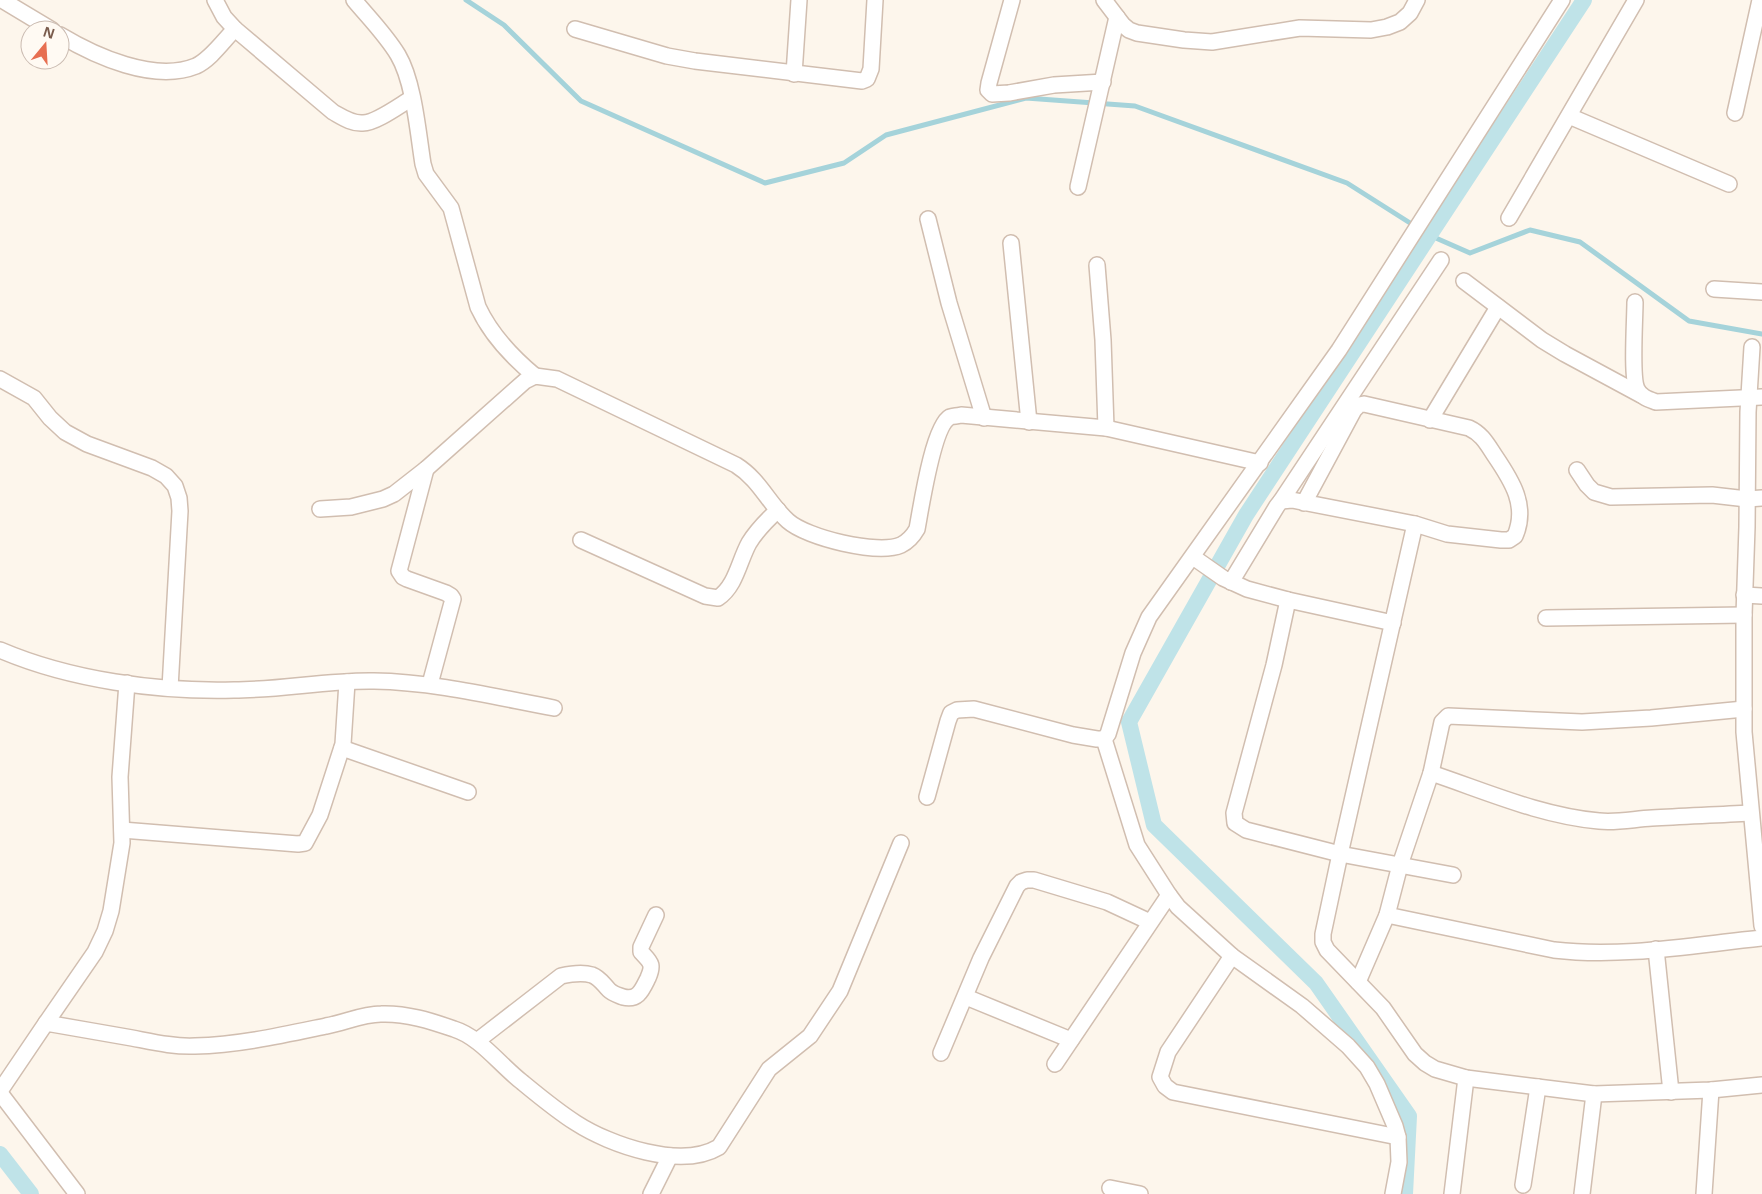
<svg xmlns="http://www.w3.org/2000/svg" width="1762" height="1194" viewBox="0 0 1762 1194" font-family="'Open Sans',sans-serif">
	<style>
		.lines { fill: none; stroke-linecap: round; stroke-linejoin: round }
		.stream { stroke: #a5d3da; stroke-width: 5 }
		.canal { stroke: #bfe3e8; stroke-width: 16 }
		.minor-casing { stroke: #d1beb0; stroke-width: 18 }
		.minor { stroke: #fff; stroke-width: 15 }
	</style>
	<rect width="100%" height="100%" fill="#fdf6ec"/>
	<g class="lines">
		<path class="stream" d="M466 0 504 25 581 101 765 183 844 163 886 135 1026 98 1135 106 1347 183 1429 235 1470 253 1530 230 1580 242 1689 321 1762 334"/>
		<g class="canal">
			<path d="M0 1154 31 1194"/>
			<path d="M1405 1194 1409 1116 1316 983 1154 825 1129 722 1246 515 1584 0"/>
		</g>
		<defs>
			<g id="minor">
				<path d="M2 0 52 30"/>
				<path d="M215 0 224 17 235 29 333 112C342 117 352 124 363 123 376 123 400 105 412 98"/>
				<path d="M354 0C369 18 386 35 398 55 414 82 418 133 423 164L426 174 451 208 478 307C491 335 511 356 535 376"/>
				<path d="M1012 0 989 83 988 90 992 94 1009 93 1054 85 1103 82"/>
				<path d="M1104 0 1123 25 1129 30 1137 33 1184 40 1212 42 1300 28 1371 30 1387 27 1400 22 1410 13 1417 0"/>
				<path d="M575 29 667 56 695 61 862 81 867 79 871 69 875 0"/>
				<path d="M60 35C95 56 154 83 196 66 211 59 223 41 235 29"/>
				<path d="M794 74 799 0"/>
				<path d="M1735 113 1760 0"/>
				<path d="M1569 116 1729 184"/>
				<path d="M1078 187 1117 17"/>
				<path d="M1509 218 1636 0"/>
				<path d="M928 219 949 303 984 418"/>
				<path d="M1011 243 1029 422"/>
				<path d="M1097 265 1103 340 1106 428"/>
				<path d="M1464 281 1542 340 1565 354 1641 395"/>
				<path d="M1714 289 1762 292"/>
				<path d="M1635 302C1635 319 1631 377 1637 389 1641 397 1648 399 1656 402L1762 397"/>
				<path d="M1752 347 1748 412 1747 527 1744 615V732L1762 926"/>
				<path d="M0 379 34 398 50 418 65 432 87 444 152 468 166 476 175 486 179 498 180 511 170 688"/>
				<path d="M1430 420 1498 307"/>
				<path d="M426 469 399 571 403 577 407 579 446 593 451 596 453 599 430 684"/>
				<path d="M1577 470 1587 485 1594 492 1611 497 1712 495 1747 499 1762 498"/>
				<path d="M1281 501 1441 260"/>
				<path d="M320 509 351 507 383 499 394 494 426 469 525 381 535 376 557 379 736 465C760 480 768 503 788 521 807 538 878 555 901 545 909 541 913 536 917 529 921 508 933 426 950 417 953 416 958 416 961 415L1106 428 1260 463"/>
				<path d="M1415 524 1340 854 1323 934V942L1327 950 1383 1008 1415 1054 1425 1063 1435 1069 1466 1078 1594 1094 1711 1090 1762 1085"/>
				<path d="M581 540 705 596 718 598C736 586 739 561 749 543 757 530 767 520 778 510"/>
				<path d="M1193 557 1223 578 1247 589 1288 600 1393 623"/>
				<path d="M1231 582 1277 506 1281 501 1292 500 1415 524 1447 534 1501 540H1509L1515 536C1528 506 1512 481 1495 456 1487 444 1482 434 1469 428L1364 404 1359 405 1354 410 1304 503"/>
				<path d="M1744 595 1762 596"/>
				<path d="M1288 600 1274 665 1234 813 1235 823 1246 830 1340 854 1453 875"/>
				<path d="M1546 618 1744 615"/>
				<path d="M0 650C70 680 158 692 234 690 281 690 328 680 374 681 435 682 495 697 554 708"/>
				<path d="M342 748 468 792"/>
				<path d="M1431 773C1485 791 1541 816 1599 821 1616 823 1634 819 1652 818 1684 816 1717 815 1750 813"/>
				<path d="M927 797 948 721 951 713 957 710 974 709 1073 735 1097 739H1104L1108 734 1133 653 1149 617 1339 350 1562 0"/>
				<path d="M122 830 298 844 305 843 320 815 343 744 347 682"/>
				<path d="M1169 895 1178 907 1232 956 1302 1006 1348 1046 1367 1067 1377 1084 1395 1126 1398 1137 1399 1162 1393 1194"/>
				<path d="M1387 915 1554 950C1623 958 1693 945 1762 938"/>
				<path d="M1656 949 1671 1092"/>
				<path d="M1232 956 1168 1052 1160 1077 1165 1086 1173 1092 1398 1137"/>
				<path d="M1358 982 1387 915 1400 865 1431 773 1442 722 1448 716 1582 722 1651 718 1744 709"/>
				<path d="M966 997 1071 1040"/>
				<path d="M46 1023 95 952 105 931 111 911 122 843 120 777 127 683"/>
				<path d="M477 1041 561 976C570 974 582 972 592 975 600 978 603 984 609 990 613 994 618 995 623 997 638 1001 642 990 648 978 654 964 651 963 641 952V947L656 915"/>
				<path d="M941 1053 981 958 1017 886 1021 882 1027 880H1034L1107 902 1150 922"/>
				<path d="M1055 1064 1169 895 1137 845 1104 739"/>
				<path d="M0 1091 46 1023C75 1028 103 1033 132 1038 153 1042 174 1047 195 1046 239 1045 283 1035 326 1026 344 1023 362 1014 381 1014 406 1013 431 1021 454 1029 480 1037 500 1065 522 1082 539 1096 557 1111 576 1123 610 1145 681 1170 719 1147L769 1069 810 1036 840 991 901 843"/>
				<path d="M0 1093 77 1194"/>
				<path d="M1523 1185 1538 1087"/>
				<path d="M1110 1188 1140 1194"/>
				<path d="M651 1194 670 1156"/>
				<path d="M1452 1194 1466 1078"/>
				<path d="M1582 1194 1594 1094"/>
				<path d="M1704 1194 1711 1090"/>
			</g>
		</defs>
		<use href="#minor" class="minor-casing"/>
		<use href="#minor" class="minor"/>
	</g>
	<g transform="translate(45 45) rotate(18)"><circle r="24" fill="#fffaf3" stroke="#cabbb1"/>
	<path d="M0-4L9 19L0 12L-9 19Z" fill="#e76f51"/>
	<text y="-8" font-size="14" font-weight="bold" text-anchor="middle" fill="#7a5c4d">N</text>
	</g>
</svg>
